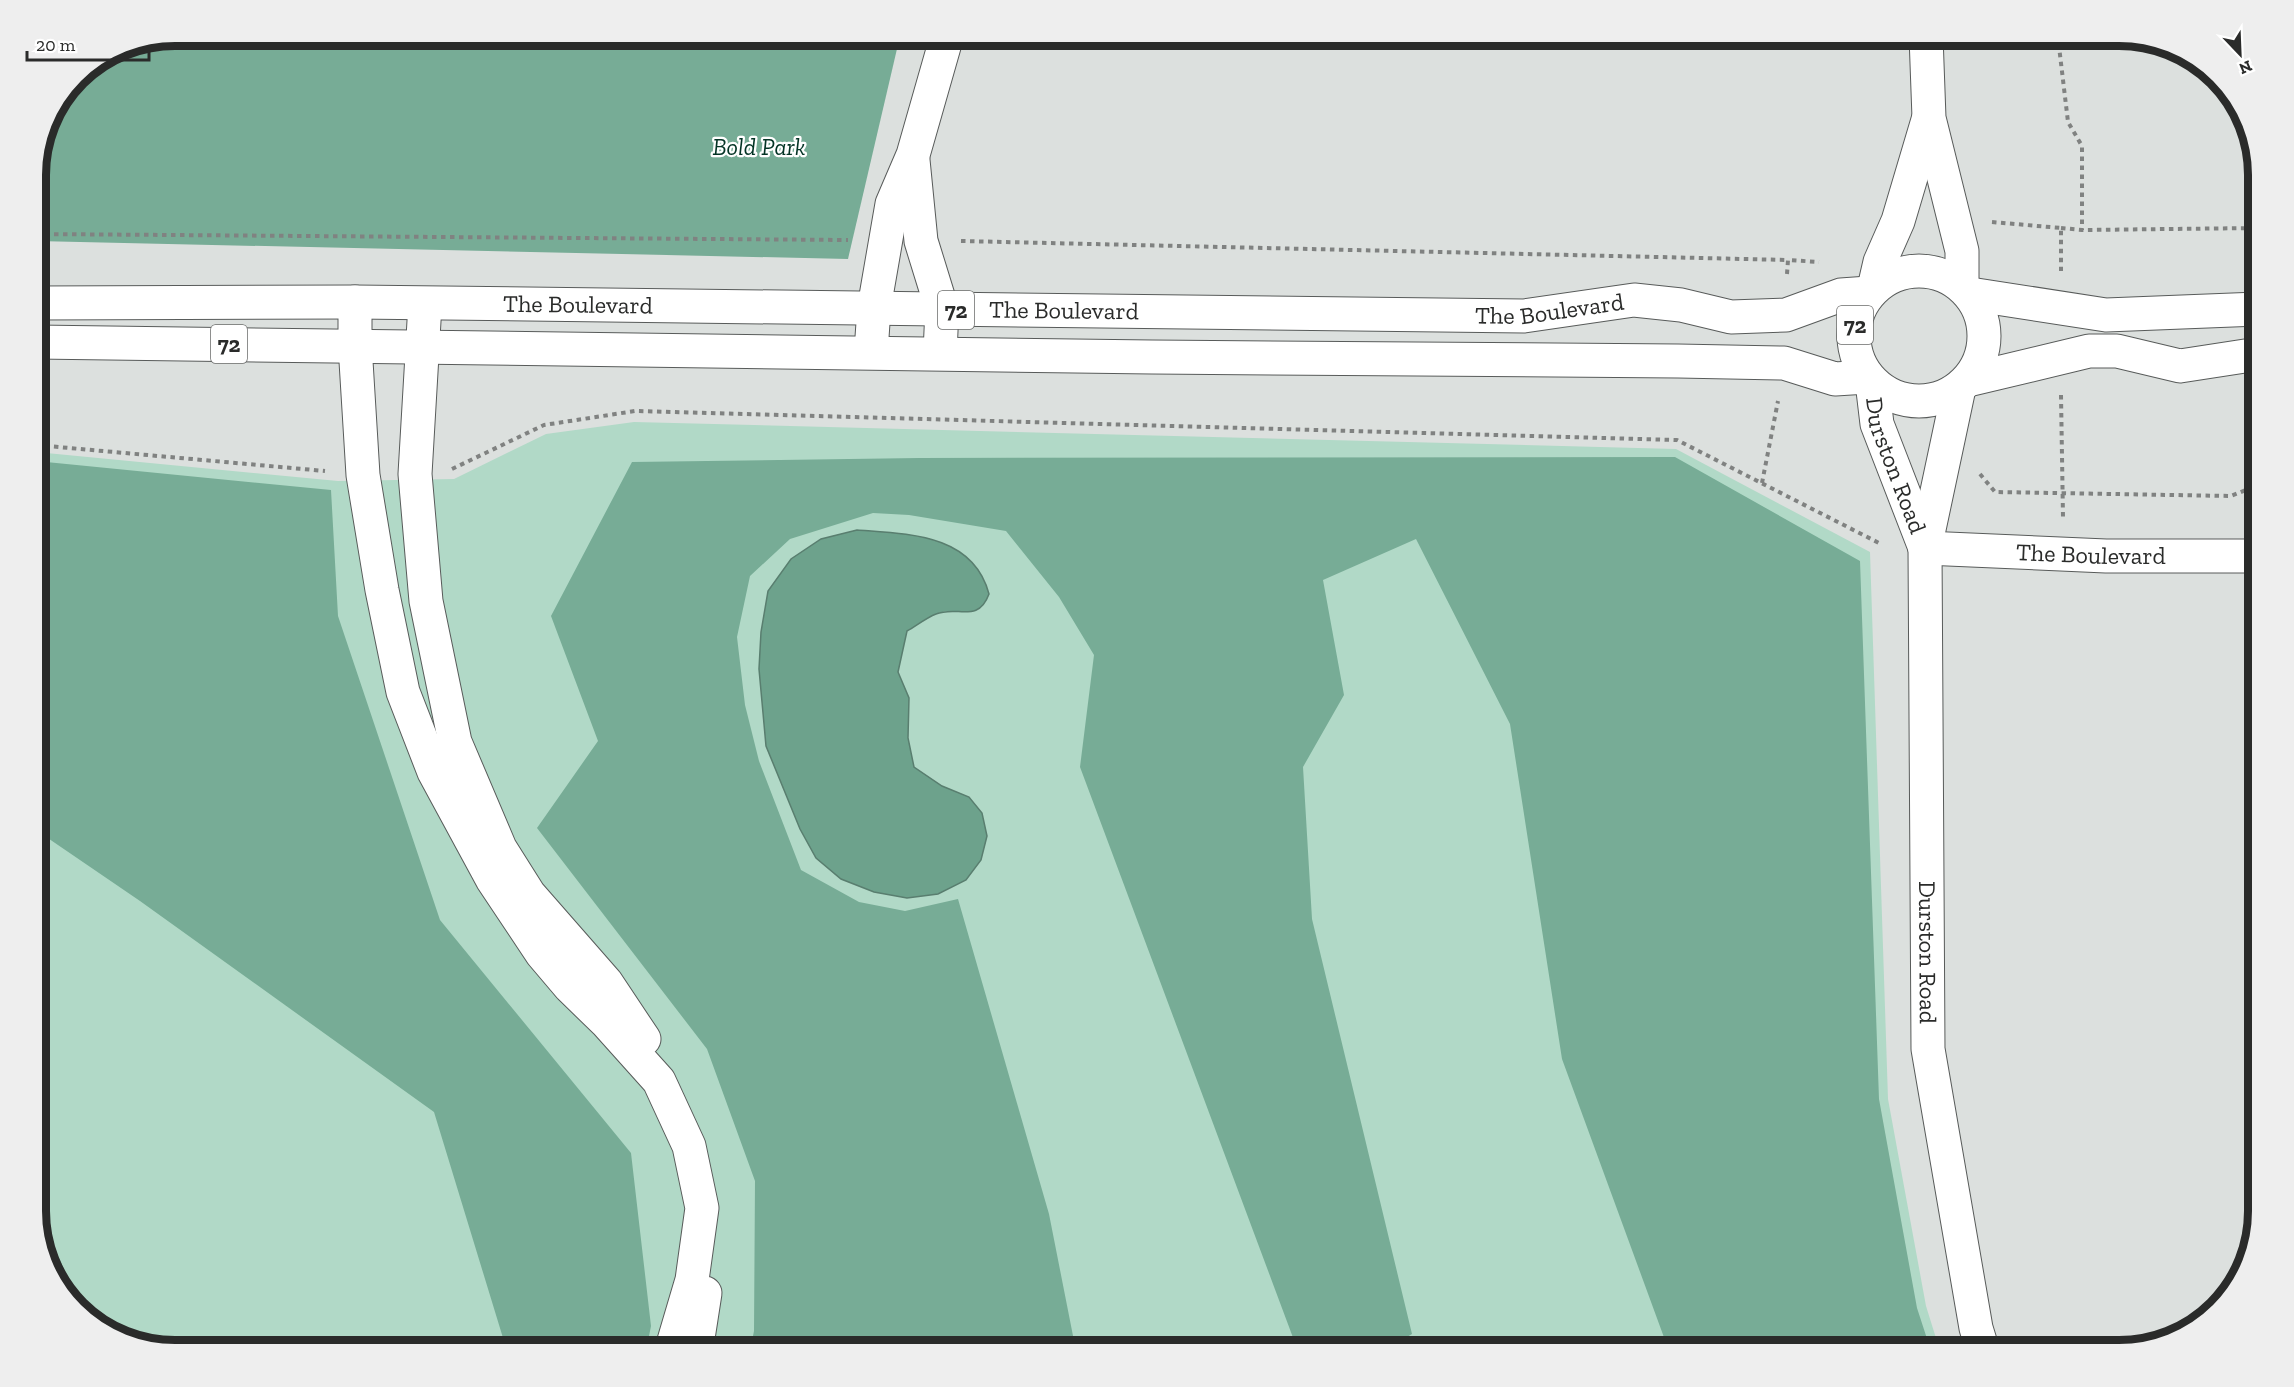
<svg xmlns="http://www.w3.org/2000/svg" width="2294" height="1387" viewBox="0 0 2294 1387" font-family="'Zilla Slab',serif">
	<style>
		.green { fill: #b1d9c7 }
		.forest { fill: #77ac96 }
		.water { fill: #6da28c; stroke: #597e6f; stroke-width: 1.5 }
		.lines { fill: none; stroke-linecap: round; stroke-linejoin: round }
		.minor-casing { stroke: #585b5a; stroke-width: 35 }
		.major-casing { stroke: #585b5a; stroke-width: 35 }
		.path { stroke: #808281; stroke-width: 4; stroke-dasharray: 4.5 4.5; stroke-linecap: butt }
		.minor { stroke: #fff; stroke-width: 33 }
		.major { stroke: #fff; stroke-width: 33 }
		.labels { text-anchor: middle; stroke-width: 4.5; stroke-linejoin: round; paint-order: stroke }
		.shield { fill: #fff; stroke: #6a6b6a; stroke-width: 1.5 }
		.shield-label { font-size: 22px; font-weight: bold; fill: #2a2b2a }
		.park-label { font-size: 24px; font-style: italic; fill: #033425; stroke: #fff }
		.street-label { font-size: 24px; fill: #2a2b2a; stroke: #fff }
		.rim { fill: none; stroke: #2a2b2a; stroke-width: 8 }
	</style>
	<rect width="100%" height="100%" fill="#dce0de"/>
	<path class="green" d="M634 422 1676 449 1870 552 1888 1099 1926 1306 1940 1351H176L106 1332 55 1281 36 1220V452L338 481 454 479 546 434Z"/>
	<g class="forest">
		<path d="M176 36H900L848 259 36 241V167L47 122 77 77 123 47Z"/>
		<path d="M1675 457 1860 561 1879 1099 1917 1308 1931 1351H1669L1562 1059 1510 724 1416 539 1323 580 1344 695 1303 767 1312 919 1412 1334 1383 1351H1298L1080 767 1094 655 1059 597 1006 531 909 515 873 513 790 539 750 576 737 637 745 705 759 761 801 870 859 902 905 911 958 899 1049 1214 1076 1351H750L754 1331 755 1181 707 1049 537 828 598 741 551 616 632 462 919 458Z"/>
		<path d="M36 461 331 490 338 616 440 920 631 1153 651 1326 646 1351H507L434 1112 140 901 36 830Z"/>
		<path d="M37 1221 49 1236 81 1307 55 1281Z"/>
	</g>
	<path class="water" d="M857 530C909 534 973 534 989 594 978 624 957 605 936 614 926 618 916 626 907 631L898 672 909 698 908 738 914 767 942 786 969 797 982 813 987 836 981 860 966 880 938 894 907 898 874 892 841 879 816 858 800 829 766 746 759 669 761 632 768 591 791 559 821 539Z"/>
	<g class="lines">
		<defs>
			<g id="minor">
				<path d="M1926 36 1929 118 1962 251V286"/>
				<path d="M913 160 921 241 942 309 940 353"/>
				<path d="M1874 288 1880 262 1898 221 1928 120"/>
				<path d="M355 302V345L363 475 382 590 403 692 434 772 492 879 542 954 570 987 607 1023 659 1081 689 1146 702 1208 692 1280 671 1351"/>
				<path d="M425 304 415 474 426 601 455 742 500 848 529 894 606 982 644 1039"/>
				<path d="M871 352 874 308 892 204 913 155 947 36"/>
				<path id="s1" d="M1872 382 1877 424 1925 548"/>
				<path id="s2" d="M1959 388 1925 548 1928 1049 1976 1328 1983 1351"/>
				<path id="s3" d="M1925 548 2106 556H2258"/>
				<path d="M696 1351 705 1293"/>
			</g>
			<g id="major">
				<circle cx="1919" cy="336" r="65"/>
				<path d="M1970 294 2106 315 2258 309"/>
				<path id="s4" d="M36 303 355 302 1524 316 1634 300 1681 305 1731 317 1786 315 1841 295 1869 293"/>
				<path d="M36 342 1152 357 1678 361 1784 363 1835 379 1867 377"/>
				<path d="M1968 380 2089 351H2117L2180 366 2258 354"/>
			</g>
		</defs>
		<use href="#minor" class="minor-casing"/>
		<use href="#major" class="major-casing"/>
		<g class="path">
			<path d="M2046 36 2058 38 2068 122 2082 146V230"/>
			<path d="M1992 222 2061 228V271"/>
			<path d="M2061 228 2082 230 2258 228"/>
			<path d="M36 234 848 240"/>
			<path d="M961 241 1788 260"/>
			<path d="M1787 274 1788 260 1819 262"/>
			<path d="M2061 395 2063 517"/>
			<path d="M36 445 325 471"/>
			<path d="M452 469 544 425 635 411 1677 440 1879 543"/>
			<path d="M1980 474 1995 492 2231 496 2258 485"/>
			<path d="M1762 483 1778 401"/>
		</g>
		<use href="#minor" class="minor"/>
		<use href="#major" class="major"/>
	</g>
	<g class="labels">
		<g class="shield">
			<rect x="938" y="291" width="36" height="38" rx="4.5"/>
			<rect x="1837" y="306" width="36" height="38" rx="4.5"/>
			<rect x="211" y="325" width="36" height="38" rx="4.5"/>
		</g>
		<g class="shield-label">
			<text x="956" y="318">72</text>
			<text x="1855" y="333">72</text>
			<text x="229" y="352">72</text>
		</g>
		<g class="park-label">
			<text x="759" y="155">Bold Park</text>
		</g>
		<g class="street-label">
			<text dy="8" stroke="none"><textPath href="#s4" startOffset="542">The Boulevard</textPath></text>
			<text dy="8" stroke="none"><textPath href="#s4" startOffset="1514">The Boulevard</textPath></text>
			<text dy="8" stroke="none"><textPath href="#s4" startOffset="1028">The Boulevard</textPath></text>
			<text dy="8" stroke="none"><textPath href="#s1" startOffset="87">Durston Road</textPath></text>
			<text dy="8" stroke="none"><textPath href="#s3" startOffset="166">The Boulevard</textPath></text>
			<text dy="8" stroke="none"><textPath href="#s2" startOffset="568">Durston Road</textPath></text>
		</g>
	</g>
	<path d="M0 0H2294V1387H0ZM175 46H2119A129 129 0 0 1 2248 175V1211A129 129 0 0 1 2119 1340H175A129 129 0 0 1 46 1211V175A129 129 0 0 1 175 46Z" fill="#eee" fill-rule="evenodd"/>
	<path class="rim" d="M175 46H2119A129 129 0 0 1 2248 175V1211A129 129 0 0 1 2119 1340H175A129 129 0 0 1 46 1211V175A129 129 0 0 1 175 46Z"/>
	<g transform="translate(2240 54) rotate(157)" stroke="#ffffff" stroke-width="4.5" paint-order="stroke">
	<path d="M0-4.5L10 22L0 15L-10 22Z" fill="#2a2b2a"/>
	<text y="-9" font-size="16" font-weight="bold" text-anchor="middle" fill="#2a2b2a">N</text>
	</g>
	<path d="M27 51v9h122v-9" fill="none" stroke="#2a2b2a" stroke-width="3"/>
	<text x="36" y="51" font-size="18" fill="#2a2b2a" stroke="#ffffff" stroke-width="4.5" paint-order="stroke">20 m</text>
</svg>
